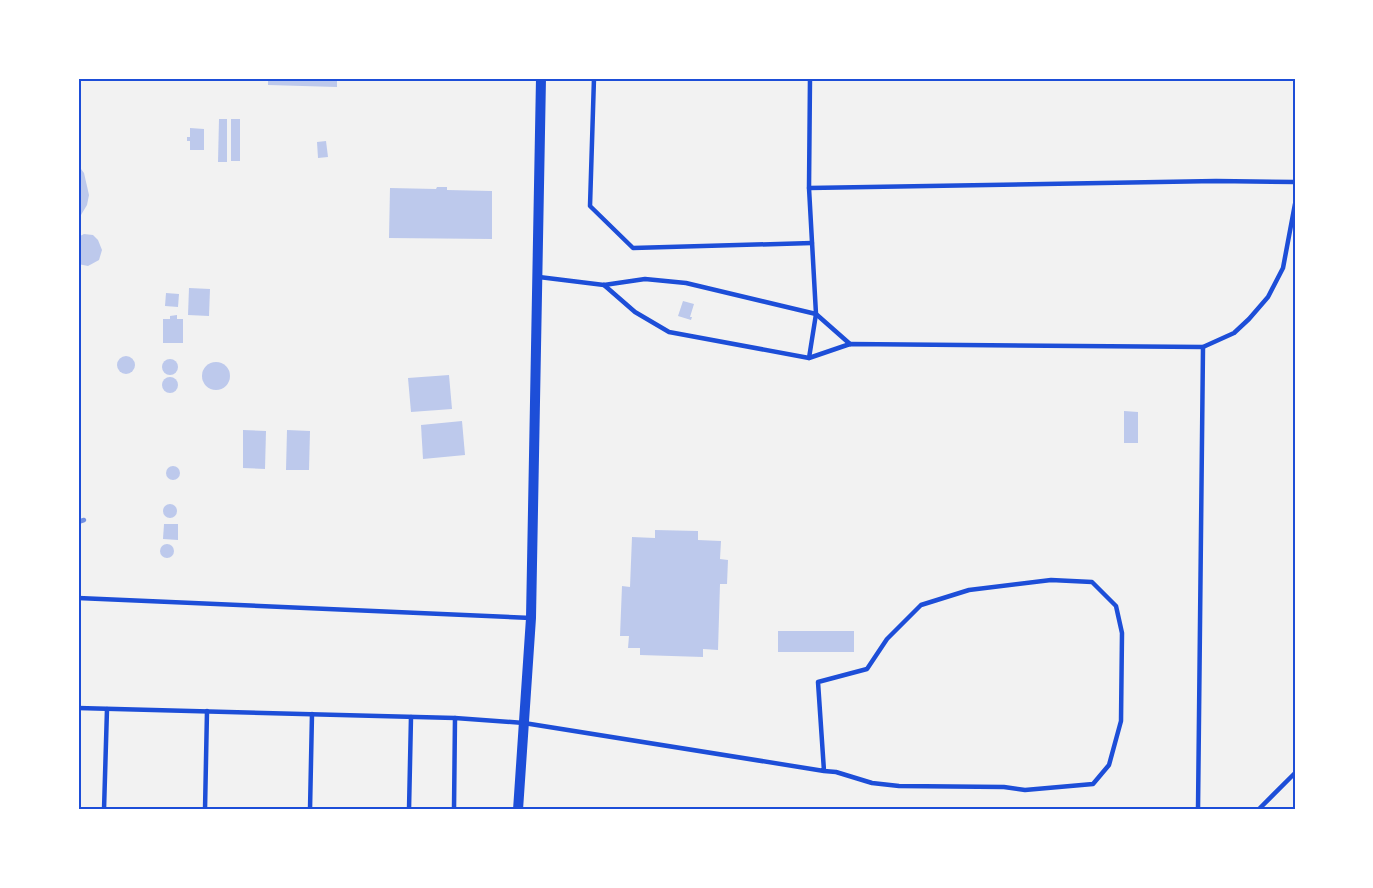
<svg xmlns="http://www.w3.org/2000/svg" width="1373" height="888" viewBox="0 0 1373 888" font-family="Karla,sans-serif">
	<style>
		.building { fill: #bdc9ec }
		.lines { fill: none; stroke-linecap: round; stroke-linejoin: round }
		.service { stroke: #1d4ed8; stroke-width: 4.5 }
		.tertiary { stroke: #1d4ed8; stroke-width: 10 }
		.rail { stroke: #7290e2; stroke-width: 4.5 }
		.neatline { fill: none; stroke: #1d4ed8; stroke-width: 2 }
	</style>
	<rect width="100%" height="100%" fill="#f2f2f2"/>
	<g class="building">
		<path d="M268 78H337V87L268 85Z"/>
		<rect x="343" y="78" width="56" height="3"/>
		<path d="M219 119H227V162H218Z"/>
		<rect x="231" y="119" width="9" height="42"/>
		<path d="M190 128 204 129V150H190V141H187V137H190Z"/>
		<path d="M326 141 328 157 318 158 317 142Z"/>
		<path d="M78 165 84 173 89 195 87 205 78 220Z"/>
		<path d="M437 187H447V190L492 191V239L389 238 390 188 436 189Z"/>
		<path d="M84 234 93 235 98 240 102 250 99 260 88 266 78 264V237Z"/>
		<path d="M189 288 210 289 209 316 188 315Z"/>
		<path d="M166 293 179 294 178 307 165 306Z"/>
		<path d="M683 301 694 304 690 317H692L691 320 678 316Z"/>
		<path d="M177 315V319H183V343H163V319H170V316Z"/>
		<circle cx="126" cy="365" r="9"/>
		<circle cx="170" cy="367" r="8"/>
		<circle cx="216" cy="376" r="14"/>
		<path d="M449 375 452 409 411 412 408 378Z"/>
		<circle cx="170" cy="385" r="8"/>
		<path d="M1124 411 1138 412V443H1124Z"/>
		<path d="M462 421 465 455 423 459 421 425Z"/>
		<path d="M243 430 266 431 265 469 243 468Z"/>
		<path d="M287 430 310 431 309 470H286Z"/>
		<circle cx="173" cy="473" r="7"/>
		<circle cx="170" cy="511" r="7"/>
		<path d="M164 524H178V540L163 539Z"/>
		<path d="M655 530 698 531V540L721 541 720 559 728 560 727 584H720L718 650 703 649V657L640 655V648H628L629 636H620L622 586 630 587 632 537 655 538Z"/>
		<circle cx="167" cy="551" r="7"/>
		<rect x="778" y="631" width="76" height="21"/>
	</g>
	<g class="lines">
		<g class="service">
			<path d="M594 78 590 206 633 248 812 243"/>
			<path d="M809 188 1216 181 1295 182"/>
			<path d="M539 277 604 285 645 279 686 283 816 314 850 344"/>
			<path d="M604 285 635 312 669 332 809 358 850 344 1203 347 1234 333 1249 319 1268 297 1283 268 1295 204"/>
			<path d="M809 358 816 314 809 188 810 78"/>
			<path d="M78 598 531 618"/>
			<path d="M78 708 455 718"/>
			<path d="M104 810 107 709"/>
			<path d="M205 810 207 711"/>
			<path d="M310 810 312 714"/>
			<path d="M409 810 411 717"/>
			<path d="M454 810 455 718 524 723 824 771 836 772 872 783 899 786 1004 787 1025 790 1093 784 1109 765 1121 721 1122 633 1116 606 1092 582 1051 580 969 590 921 605 887 639 867 669 818 682 824 771"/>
			<path d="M1198 810 1203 347"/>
			<path d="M1258 810 1295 773"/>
		</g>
		<path class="tertiary" d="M518 810 531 618 541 78"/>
		<path class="rail" d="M78 522 84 520"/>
	</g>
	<rect width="1373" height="888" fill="none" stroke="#ffffff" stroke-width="159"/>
	<rect x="80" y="80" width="1214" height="728" class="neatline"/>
</svg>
